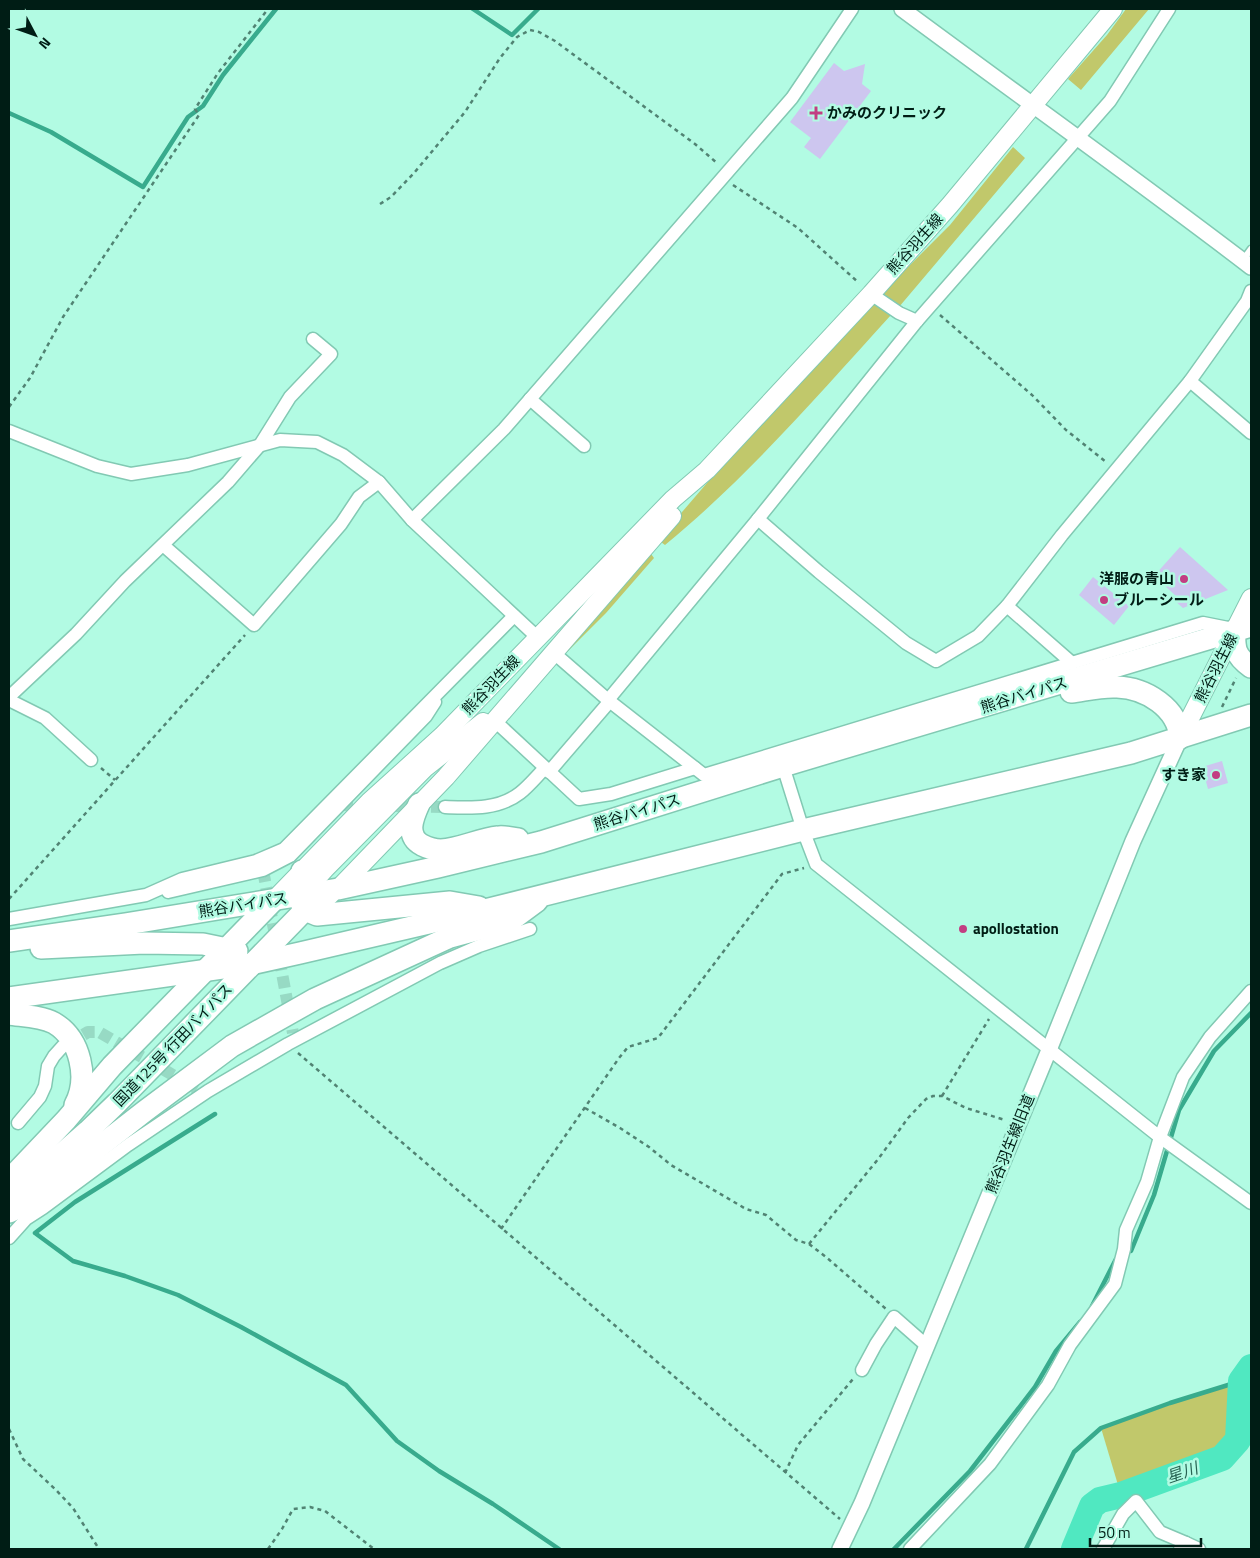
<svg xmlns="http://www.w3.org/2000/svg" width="1260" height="1558" viewBox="0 0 1260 1558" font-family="'Titillium Web','Noto Sans JP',sans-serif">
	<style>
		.green { fill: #c1c86b }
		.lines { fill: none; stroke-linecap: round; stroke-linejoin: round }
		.stream { stroke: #38ab8d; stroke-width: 4.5 }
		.river { stroke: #50e8c1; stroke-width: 26 }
		.building { fill: #cdc6ef }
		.minor-tunnel { stroke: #97dac4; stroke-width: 12; stroke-dasharray: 12 6; stroke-linecap: butt }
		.service-casing { stroke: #82c9b3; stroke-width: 9 }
		.minor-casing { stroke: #82c9b3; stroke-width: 15 }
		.tertiary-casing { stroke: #82c9b3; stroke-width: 18 }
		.secondary-casing { stroke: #82c9b3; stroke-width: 20 }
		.trunk-casing { stroke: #82c9b3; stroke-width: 24 }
		.path { stroke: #518373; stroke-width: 2.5; stroke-dasharray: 4 4; stroke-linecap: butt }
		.service { stroke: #fff; stroke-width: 6 }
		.minor { stroke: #fff; stroke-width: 12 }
		.tertiary { stroke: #fff; stroke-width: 15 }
		.secondary { stroke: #fff; stroke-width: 18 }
		.trunk { stroke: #fff; stroke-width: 21 }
		.poi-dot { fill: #c23e82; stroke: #b2fbe3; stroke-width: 2 }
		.labels { text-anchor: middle; stroke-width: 5; stroke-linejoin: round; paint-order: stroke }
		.poi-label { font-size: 15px; font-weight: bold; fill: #001d15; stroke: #b2fbe3; text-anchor: start }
		.street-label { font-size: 15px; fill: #001d15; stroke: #b2fbe3 }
		.water-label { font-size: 16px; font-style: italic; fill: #276252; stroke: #b2fbe3 }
	</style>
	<rect width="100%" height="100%" fill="#b2fbe3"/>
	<g class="green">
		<path d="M1126 9H1149L1081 90 1068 79 1107 35Z"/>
		<path d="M1013 147 1025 158 899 307 883 295V292L950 225Z"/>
		<path d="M874 303 891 315C819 394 748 477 665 545L658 540 713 476Z"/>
		<path d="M648 550 654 558 606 613 564 655V648Z"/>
		<path d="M1241 1381 1238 1440 1222 1458 1121 1495 1101 1428Z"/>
	</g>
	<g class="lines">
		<g class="stream">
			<path d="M473 9 512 35 538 9"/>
			<path d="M9 113 51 132 143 187 188 117 203 106 223 75 276 9"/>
			<path d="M215 1114 75 1202 35 1233 73 1261 125 1276 178 1295 241 1327 346 1385 397 1441 439 1471 493 1504 559 1549"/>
			<path d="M1126 1250 1131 1251 1154 1195 1179 1110 1214 1051 1251 1013"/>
			<path d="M1092 1306 1116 1259"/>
			<path d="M894 1549 970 1471 1035 1387 1056 1351 1080 1322"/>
			<path d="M1026 1549 1074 1452 1101 1428 1170 1403 1241 1381"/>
		</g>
		<path class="river" d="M1074 1549 1092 1506 1100 1500 1121 1495 1222 1458 1238 1440 1241 1381 1251 1367"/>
	</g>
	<g class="building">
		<path d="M834 63 844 71 865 64 862 84 871 91 820 159 804 147 811 138 790 122Z"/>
		<path d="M1180 547 1228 590 1183 608 1173 599 1176 596 1154 576Z"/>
		<path d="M1093 577 1129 606 1114 625 1079 595Z"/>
		<path d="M1222 761 1228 783 1208 789 1202 767Z"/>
	</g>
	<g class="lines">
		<g class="minor-tunnel">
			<path d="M341 805 445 807"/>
			<path d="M263 870 293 1033"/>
			<path d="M68 1044 88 1032H99L197 1089"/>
		</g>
		<defs>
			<path id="service" d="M1243 260 1251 249"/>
			<g id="minor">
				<path d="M1251 291 1247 301 1190 381 1251 433"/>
				<path d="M871 294 899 313 917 321"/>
				<path d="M530 399 584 446"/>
				<path d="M9 431 97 466 131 474 188 465 280 440 317 442 343 455 379 482 412 520 537 637"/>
				<path d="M758 519 819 572 906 643 936 661 978 636 1007 606 1062 535 1190 381"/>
				<path d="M412 520 504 429 792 98 852 9"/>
				<path d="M163 545 254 625 341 524 359 497 379 482"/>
				<path d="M1007 606 1072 663"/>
				<path d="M554 653 608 700 704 775 1203 623 1233 629"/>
				<path d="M9 697 76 634 125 581 228 482 260 445 290 397 331 354 313 339"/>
				<path d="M9 700 45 718 91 760"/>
				<path d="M608 700 758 519 917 321 1110 101 1169 9"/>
				<path d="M495 721 579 799 611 794 695 768"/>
				<path d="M783 766 803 830 816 864 1161 1138 1251 1203"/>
				<path d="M549 772 610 701"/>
				<path d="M445 807C471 808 498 810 520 793 529 786 537 776 545 768"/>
				<path d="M168 892 263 870 290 856 426 716 435 702"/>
				<path d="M9 919 146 895 182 879 256 861 284 849 514 616"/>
				<path d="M18 1123 40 1097 45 1086 48 1066 54 1056 63 1046"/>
				<path d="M9 1238 26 1219 43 1208 128 1145 208 1091 288 1044 440 963 479 946 530 929"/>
				<path d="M862 1370 876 1344 894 1317 927 1346"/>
				<path d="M910 1549 990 1464 1048 1385 1070 1345 1115 1284 1124 1249 1126 1230 1147 1182 1160 1137 1183 1077 1210 1037 1251 991"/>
				<path d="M1103 1549 1123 1514 1136 1501 1160 1532 1186 1543"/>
				<path d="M1180 1549 1186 1543 1199 1549"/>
			</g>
			<g id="tertiary">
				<path d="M902 9C1018 95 1136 179 1251 267"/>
				<path d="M840 1549 862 1503 1049 1050 1133 841 1180 738"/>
			</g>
			<g id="secondary">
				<path d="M1180 738 1251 598"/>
				<path d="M338 889 446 777 672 516"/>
				<path d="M298 899 325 869 425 768 483 722"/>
				<path d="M274 900 369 802 442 736 673 499 707 470 871 294 950 205 1113 9"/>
			</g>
			<g id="trunk">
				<path d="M1235 630C1234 648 1235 656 1251 667"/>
				<path d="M1071 692C1086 690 1102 686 1117 687 1146 688 1178 708 1180 738"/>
				<path d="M419 804C413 817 405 836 422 845 428 848 435 850 441 850 460 849 479 839 498 837 504 836 511 838 518 839"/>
				<path d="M302 871V906L305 910 317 915 450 902 479 907"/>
				<path d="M9 941 126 924 338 889 438 867 541 842 783 766 1251 626"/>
				<path d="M41 948 144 943 203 944 237 951"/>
				<path d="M9 998 251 964 300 953 489 909 803 830 1131 753 1251 715"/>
				<path d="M9 1014C23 1016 41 1016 54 1023 81 1039 89 1079 75 1105"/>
				<path d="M9 1180 66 1120 112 1066 274 900"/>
				<path d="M14 1196 88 1131 117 1103 305 910 329 894"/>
				<path d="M9 1212 27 1203 145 1111 232 1046 315 999 450 937 510 921 537 901"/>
			</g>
		</defs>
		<use href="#service" class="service-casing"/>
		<use href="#minor" class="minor-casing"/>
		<use href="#tertiary" class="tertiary-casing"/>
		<use href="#secondary" class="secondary-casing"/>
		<use href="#trunk" class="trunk-casing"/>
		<g class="path">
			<path d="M733 185 798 228 859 283"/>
			<path d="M380 204 391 197 414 173 465 112 500 58 517 37 530 30 539 32 555 41 695 144 717 163"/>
			<path d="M940 315 1032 395 1066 430 1106 462"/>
			<path d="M9 407 30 378 63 317 199 115 195 109 218 73 268 9"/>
			<path d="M1222 707 1236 678"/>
			<path d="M101 768 115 780"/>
			<path d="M9 899 245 635"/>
			<path d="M298 1053 840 1519"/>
			<path d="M942 1096 989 1019"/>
			<path d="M585 1108 620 1128 649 1147 671 1165 746 1209 766 1215 796 1240 809 1244 826 1257 886 1309"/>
			<path d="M501 1229 619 1058 628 1047 658 1038 782 874 804 868"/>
			<path d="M809 1244 879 1158 908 1118 926 1099 933 1096H942L966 1108 1005 1120"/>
			<path d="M9 1429 23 1459 56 1490 73 1508 99 1549"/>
			<path d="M785 1473 798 1445 853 1379"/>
			<path d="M268 1549 282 1529 293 1509 310 1507 325 1511 374 1549"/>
		</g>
		<use href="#service" class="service"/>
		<use href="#minor" class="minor"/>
		<use href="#tertiary" class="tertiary"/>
		<use href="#secondary" class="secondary"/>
		<use href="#trunk" class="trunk"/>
	</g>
	<g class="poi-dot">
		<path d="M813.5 105.5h5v5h5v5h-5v5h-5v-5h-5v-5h5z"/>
		<circle cx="1184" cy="579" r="5"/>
		<circle cx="1104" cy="600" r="5"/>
		<circle cx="1216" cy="775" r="5"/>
		<circle cx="963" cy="929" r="5"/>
	</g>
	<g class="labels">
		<g class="poi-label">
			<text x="827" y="118">かみのクリニック</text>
			<text x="1174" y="584" text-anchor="end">洋服の青山</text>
			<text x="1114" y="605">ブルーシール</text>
			<text x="1206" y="780" text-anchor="end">すき家</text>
			<text x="973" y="934">apollostation</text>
		</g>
		<g class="street-label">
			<text transform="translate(915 244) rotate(-48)" y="5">熊谷羽生線</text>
			<text transform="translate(1216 668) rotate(-63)" y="5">熊谷羽生線</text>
			<text transform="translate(491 685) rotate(-46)" y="5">熊谷羽生線</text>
			<text transform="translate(1024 695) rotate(-17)" y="5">熊谷バイパス</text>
			<text transform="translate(637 812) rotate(-17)" y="5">熊谷バイパス</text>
			<text transform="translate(243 905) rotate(-9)" y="5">熊谷バイパス</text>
			<text transform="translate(173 1045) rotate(-46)" y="5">国道125号 行田バイパス</text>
			<text transform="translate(1010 1144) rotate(-68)" y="5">熊谷羽生線旧道</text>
		</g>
		<g class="water-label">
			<text transform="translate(1182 1472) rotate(-19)" y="6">星川</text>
		</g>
	</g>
	<rect width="1260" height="1558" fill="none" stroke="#001d15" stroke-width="20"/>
	<g transform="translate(35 35) rotate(131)" stroke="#b2fbe3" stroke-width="4" paint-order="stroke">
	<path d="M0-4L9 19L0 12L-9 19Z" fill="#001d15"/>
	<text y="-8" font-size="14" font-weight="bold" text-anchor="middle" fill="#001d15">N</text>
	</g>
	<path d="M1090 1538v8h111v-8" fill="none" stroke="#001d15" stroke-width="2.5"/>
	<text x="1098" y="1538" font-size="15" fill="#001d15" stroke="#b2fbe3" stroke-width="4" paint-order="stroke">50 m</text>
</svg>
